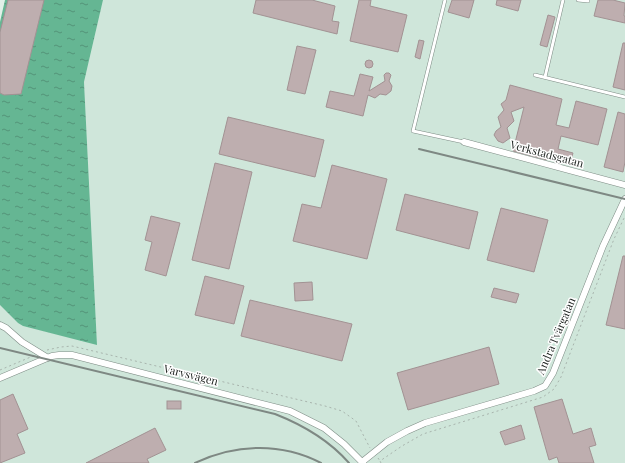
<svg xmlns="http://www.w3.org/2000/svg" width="625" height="463" viewBox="0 0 625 463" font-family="'Playfair Display',serif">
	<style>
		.built { fill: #cfe6da }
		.water { fill: url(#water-ripples) }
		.building { fill: #beaeaf; stroke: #a29293 }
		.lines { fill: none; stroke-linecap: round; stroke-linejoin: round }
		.lane-casing { stroke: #7e8c85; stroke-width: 4 }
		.street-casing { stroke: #7e8c85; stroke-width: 7 }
		.path { stroke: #a8b4ad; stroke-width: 1; stroke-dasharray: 2 3; stroke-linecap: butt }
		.lane { stroke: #fff; stroke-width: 3 }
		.street { stroke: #fff; stroke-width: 6 }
		.rail { stroke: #7e8883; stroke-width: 2 }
		.labels { text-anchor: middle; stroke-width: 3; stroke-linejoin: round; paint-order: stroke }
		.street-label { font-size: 11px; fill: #242926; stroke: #fff }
	</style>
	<defs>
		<pattern id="water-ripples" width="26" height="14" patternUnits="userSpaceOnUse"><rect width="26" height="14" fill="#65b693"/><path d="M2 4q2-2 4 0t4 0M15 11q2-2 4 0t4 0" fill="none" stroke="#539478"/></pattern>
	</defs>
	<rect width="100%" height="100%" fill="#e1f0e8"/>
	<path class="built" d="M103 0H625V463H0V305L18 323 23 326 97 344 84 82Z"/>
	<path class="water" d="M5 0H103L84 82 97 345 23 326 18 323 0 305V22Z"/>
	<g class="building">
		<path d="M8 0H44L21 94 4 95 0 93V32Z"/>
		<path d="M256 0H312L335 6 332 21 339 22 337 34 253 13Z"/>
		<path d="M359 0H371L370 6 407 15 398 52 350 41Z"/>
		<path d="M452 0H474L469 18 448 12Z"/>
		<path d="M497 0H521L518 11 496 5Z"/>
		<path d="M598 0H613L625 3 624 16H625V23L594 16Z"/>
		<path d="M548 15 555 17 547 47 540 45Z"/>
		<path d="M419 40 424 41 420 59 415 57Z"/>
		<path d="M623 43H625V90L613 87Z"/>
		<path d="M297 46 316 50 305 94 287 90Z"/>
		<circle cx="369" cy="64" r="4"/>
		<path d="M386 73H389L391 75 389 81 392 86 391 91 386 95 380 94 375 98 368 95 363 116 326 107 330 91 354 96 360 74 373 77 369 91 385 81 384 75Z"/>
		<path d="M510 85 562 99 556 125 569 128 576 101 607 109 598 145 561 136 558 149 573 153 571 160 548 155 547 160 513 151 524 107 511 112 514 121 507 128 510 138 503 143 498 141 494 135 496 131 501 127 498 117 504 110 501 104 506 100Z"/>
		<path d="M618 112 625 114V162L623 172 604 167Z"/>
		<path d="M228 117 324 140 315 177 219 154Z"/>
		<path d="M215 163 252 172 229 269 192 260Z"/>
		<path d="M332 165 387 179 367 259 293 241 302 204 321 208Z"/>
		<path d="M405 194 478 212 469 249 396 230Z"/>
		<path d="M501 208 548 220 534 272 487 260Z"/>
		<path d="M151 216 180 223 166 276 145 270 152 242 145 240Z"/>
		<path d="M623 256H625V329L606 325Z"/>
		<path d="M205 276 244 286 234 324 195 315Z"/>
		<path d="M312 282 313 300 295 301 294 283Z"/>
		<path d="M494 288 519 294 516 303 491 297Z"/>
		<path d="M250 300 352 324 342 361 241 336Z"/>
		<path d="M489 347 499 384 408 410 397 373Z"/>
		<path d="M13 394 28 429 17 434 25 453 0 463V400Z"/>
		<path d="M562 399 573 434 591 428 596 445 589 447 594 463H559L557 457 549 460 534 407Z"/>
		<rect x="167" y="401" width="14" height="8"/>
		<path d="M521 425 525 439 505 445 500 432Z"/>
		<path d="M155 428 166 450 147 459 149 463H86Z"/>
	</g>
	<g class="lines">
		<defs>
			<g id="lane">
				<path d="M445 0 413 131 464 142"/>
				<path d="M578 0 588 1"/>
				<path d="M535 75 625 97"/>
				<path d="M545 77 563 0"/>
			</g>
			<g id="street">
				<path d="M464 142 625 185"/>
				<path d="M0 325 6 328 22 342 48 358"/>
				<path d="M0 378 52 356 59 355H72L290 411 324 428 344 444 363 463"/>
				<path d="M362 462 387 442 407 431 425 423 534 391 545 386 553 373 603 246 625 199"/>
			</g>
		</defs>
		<use href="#lane" class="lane-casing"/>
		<use href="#street" class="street-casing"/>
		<g class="path">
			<path d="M47 350 61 347 72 346 325 406 342 411 356 421 370 448"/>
			<path d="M0 370 33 356"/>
			<path d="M378 458 380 461"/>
			<path d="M381 463 380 461 402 446 423 434 543 397 554 389 561 377 614 239 625 216"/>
		</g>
		<use href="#lane" class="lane"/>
		<use href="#street" class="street"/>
		<g class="rail">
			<path d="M419 149 625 199"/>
			<path d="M0 348 275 414C303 425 329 440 349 463"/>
			<path d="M195 463C235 444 281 442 321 463"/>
		</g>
	</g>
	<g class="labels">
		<g class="street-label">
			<text transform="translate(547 154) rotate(15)" y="4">Verkstadsgatan</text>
			<text transform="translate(556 336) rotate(-67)" y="4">Andra Tvärgatan</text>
			<text transform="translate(191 375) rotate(14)" y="4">Varvsvägen</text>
		</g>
	</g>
</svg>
